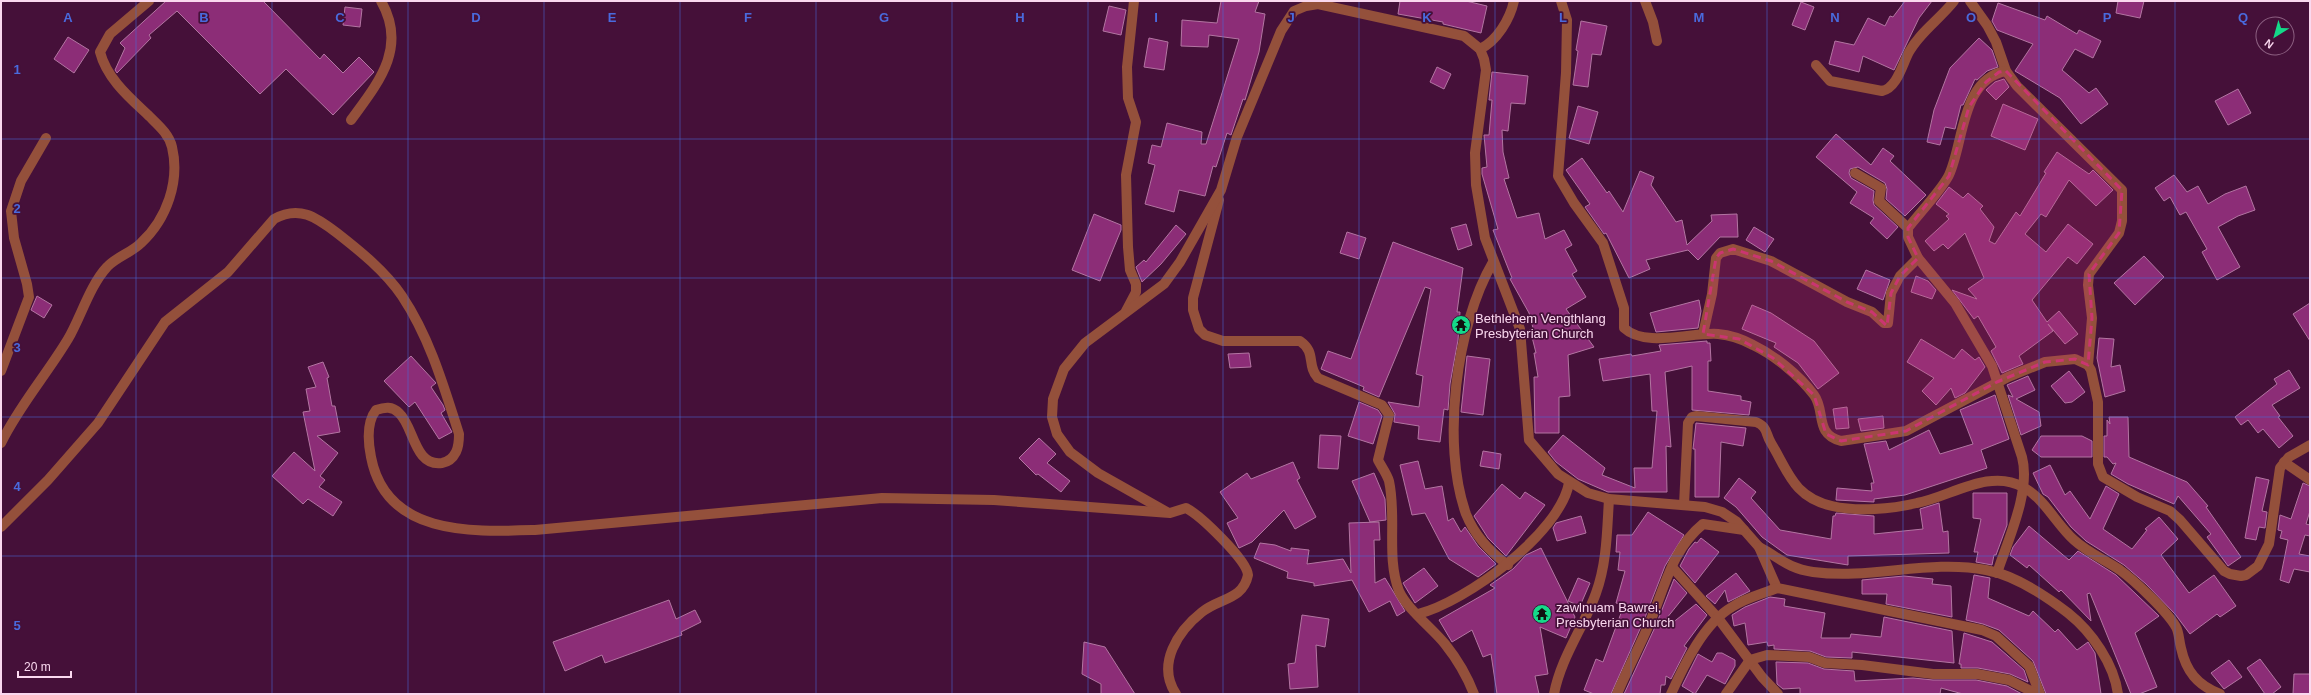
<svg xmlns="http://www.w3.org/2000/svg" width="2311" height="695" viewBox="0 0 2311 695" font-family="Helvetica,sans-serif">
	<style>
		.building { fill: #8c2d77; stroke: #b375a2 }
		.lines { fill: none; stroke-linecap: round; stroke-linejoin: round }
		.minor { stroke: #94503b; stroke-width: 10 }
		.marked { fill: #ca3571; fill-opacity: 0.2; stroke: #ca3571; stroke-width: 3; stroke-dasharray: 8 5; stroke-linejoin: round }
		.grid { fill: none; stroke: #496add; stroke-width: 1; stroke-opacity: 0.55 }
		.labels { text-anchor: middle; stroke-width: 3.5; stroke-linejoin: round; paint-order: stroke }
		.poi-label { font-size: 13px; fill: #fad8ef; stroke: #451039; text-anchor: start }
		.grid-label { font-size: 13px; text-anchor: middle; font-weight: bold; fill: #496add; stroke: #451039; stroke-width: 3.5; stroke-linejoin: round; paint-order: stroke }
	</style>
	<rect width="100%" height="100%" fill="#451039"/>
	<g class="building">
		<path d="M166 1H263L320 59 324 54 343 73 359 57 374 72 333 115 286 69 260 94 177 11 149 35 151 38 117 73 115 70 125 48 120 43Z"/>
		<path d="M1221 1H1259L1255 12 1265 14 1259 52 1245 100 1243 99 1231 135 1227 133 1216 167 1213 166 1205 196 1179 190 1174 212 1145 204 1155 165 1148 163 1152 145 1161 147 1167 123 1202 132 1201 144H1206L1239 39 1209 35 1208 47 1181 46 1182 20 1217 23Z"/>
		<path d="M1400 1H1466L1487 6 1481 33 1443 24V22L1398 14Z"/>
		<path d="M1905 1H1932L1919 18 1894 70 1863 56 1859 72 1829 64 1835 41 1854 45 1868 18 1885 26 1890 16 1893 17Z"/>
		<path d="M2118 1H2144L2140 18 2116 13Z"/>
		<path d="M1801 2 1814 7 1805 30 1792 25Z"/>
		<path d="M1998 3 2045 20 2047 16 2077 34 2079 30 2101 41 2093 58 2075 49 2062 70 2089 93 2096 88 2108 104 2081 124 2060 98 2015 71 2033 44 1997 30 1992 21Z"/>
		<path d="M1109 6 1126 10 1121 35 1103 31Z"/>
		<path d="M345 7 362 9 360 27 343 25Z"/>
		<path d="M1581 21 1607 26 1601 55 1592 54 1588 87 1573 85 1578 51 1576 50Z"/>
		<path d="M68 37 89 50 74 73 54 59Z"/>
		<path d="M1149 38 1168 42 1164 70 1144 67Z"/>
		<path d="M1979 38 1992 50 1998 67 1987 71 1977 80 1975 79 1963 105H1961L1955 129 1945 127 1940 145 1927 142 1934 110 1950 68Z"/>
		<path d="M1437 67 1451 74 1444 89 1430 82Z"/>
		<path d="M1492 72 1528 76 1525 104 1511 103 1508 131 1502 130 1503 152 1509 178 1504 179 1517 218 1539 213 1545 239 1564 230 1572 245 1565 249 1577 271 1572 274 1586 297 1566 309 1594 347 1568 355 1570 396 1559 397V433H1535L1534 377H1538L1534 353H1536L1530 329 1533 328 1529 313 1510 279 1512 278 1493 230 1498 229 1482 174V168L1487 167 1484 135H1489L1492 100H1489Z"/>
		<path d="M2004 79 2009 87 1996 100 1986 90 1995 82Z"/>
		<path d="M2238 89 2251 113 2228 125 2215 101Z"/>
		<path d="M2003 104 2038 119 2025 150 1991 136Z"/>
		<path d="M1578 106 1598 112 1589 144 1569 138Z"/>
		<path d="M1836 134 1871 165 1883 148 1894 156 1890 161 1926 195 1905 216 1886 199 1887 189 1885 183 1858 167 1850 169 1849 173 1851 178 1874 191 1873 200 1874 205 1898 227 1887 239 1870 223 1874 218 1850 203 1857 192 1816 157Z"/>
		<path d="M2057 152 2089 174 2093 170 2113 190 2096 206 2069 180 2046 217 2041 214 2025 234 2046 252 2068 224 2093 244 2077 264 2068 257 2032 300 2047 322 2059 311 2078 334 2065 344 2048 324 2053 331 2019 356 2023 364 2002 373 1991 351 1996 347 1978 316 1974 319 1952 290 1977 299 1968 289 1984 278 1965 233 1948 249 1943 244 1934 251 1925 241 1949 219 1946 216 1949 214 1936 204 1949 187 1963 198 1968 193 1983 206 1980 209 1994 227 1989 241 1995 244 2016 212 2020 216 2046 173 2044 172Z"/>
		<path d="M1582 158 1607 193 1609 191 1623 212 1640 171 1654 177 1651 185 1676 222 1682 220 1687 245 1712 221 1711 215 1737 214 1738 237H1720L1698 260 1688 250 1646 260 1650 269 1629 278 1606 233 1604 234 1585 207 1590 204 1566 170Z"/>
		<path d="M2174 175 2187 192 2198 186 2208 204 2225 194 2246 186 2255 210 2238 216 2218 227 2240 267 2217 280 2202 252 2207 249 2186 212 2180 215 2170 197 2164 201 2155 188Z"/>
		<path d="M1094 214 1121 225V230L1100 281 1072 270Z"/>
		<path d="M1466 224 1472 245 1458 250 1451 228Z"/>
		<path d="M1176 225 1186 234 1161 264 1142 282 1136 267 1144 260 1146 262Z"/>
		<path d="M1754 227 1774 239 1765 252 1746 240Z"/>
		<path d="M1347 232 1366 238 1359 259 1340 253Z"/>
		<path d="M1393 242 1463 268 1457 312H1460L1458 340 1450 384 1448 410 1444 409 1440 442 1418 439 1419 426 1394 422 1395 414 1388 402 1419 407 1423 376 1416 374 1431 289 1425 287 1379 397 1363 390 1364 387 1321 369 1328 351 1351 359Z"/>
		<path d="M2144 256 2164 277 2135 305 2114 283Z"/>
		<path d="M1866 270 1890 280 1883 300 1857 289Z"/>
		<path d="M1916 276 1928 281 1936 290 1932 299 1911 292Z"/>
		<path d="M37 296 52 305 44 318 31 310Z"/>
		<path d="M1699 300 1701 311 1698 328 1656 332 1650 313Z"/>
		<path d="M2310 303V341L2293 314Z"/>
		<path d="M1752 305 1771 313 1814 341 1839 373 1818 389 1798 363 1774 347 1776 343 1742 329Z"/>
		<path d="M2099 338 2114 339 2111 367 2120 365 2125 391 2105 397 2097 358Z"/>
		<path d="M1921 339 1954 359 1962 349 1975 360 1979 357 1985 367 1965 393 1955 398 1951 388 1936 405 1922 391 1934 378 1907 362Z"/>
		<path d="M1707 341V343H1710L1711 361H1708V391L1741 396V400L1751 402 1749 415 1692 410V366L1665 372 1671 447 1666 446 1667 492H1608L1578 479 1556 462 1548 452 1563 435 1605 468 1602 475 1635 488 1634 468H1652L1657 411H1652L1650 374 1603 381 1599 359 1631 354 1632 356 1661 351 1659 345Z"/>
		<path d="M1249 353 1251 367 1230 368 1228 354Z"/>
		<path d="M411 356 436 383 431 387 443 405 445 410 441 413 452 432 439 439 415 402 409 407 384 381Z"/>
		<path d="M1467 356 1490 359 1483 415 1461 412Z"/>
		<path d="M323 362 329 377 327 378 332 406H335L340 432 317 436 338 453 320 476 325 480 319 487 342 502 333 516 308 499 303 504 272 476 294 452 315 471 303 412 310 411 306 389 316 387 308 367Z"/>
		<path d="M2289 370 2300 388 2272 405 2280 416 2278 417 2293 436 2279 448 2263 429 2258 433 2248 420 2241 425 2235 417 2277 384 2274 379Z"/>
		<path d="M2069 371 2085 392 2072 402 2065 403 2051 386Z"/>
		<path d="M2028 376 2035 390 2016 399 2039 412 2041 426 2021 435 2008 395 2013 397 2007 385Z"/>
		<path d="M1995 395 2009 439 1981 450 1987 468 1905 495 1874 499V502L1836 500 1837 488 1872 491 1871 483H1874L1864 444 1886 441 1889 450 1929 430 1940 454 1973 444 1960 410Z"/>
		<path d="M1359 402 1378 410 1382 416 1373 444 1348 436Z"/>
		<path d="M1847 407 1849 428 1836 429 1833 409Z"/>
		<path d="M1883 416 1884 428 1861 431 1858 419Z"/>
		<path d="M2109 417H2128L2129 457 2187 482 2208 506 2206 507 2241 557 2228 566 2207 537 2211 534 2178 496 2174 504 2128 484 2111 474 2116 463 2113 464 2107 457H2104V436H2107V420L2110 424Z"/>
		<path d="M1696 423 1746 428 1743 446 1721 442 1719 497H1695V449H1693Z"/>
		<path d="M1320 435 1341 436 1338 469 1318 468Z"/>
		<path d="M2041 436H2082L2092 441V457H2041L2032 450Z"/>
		<path d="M1039 438 1056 454 1047 463 1070 481 1061 492 1038 474 1036 475 1019 458Z"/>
		<path d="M1483 451 1501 454 1499 469 1480 466Z"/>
		<path d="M1418 461 1425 489 1442 486 1448 521 1453 518 1461 532 1465 527 1478 546 1496 564 1478 577 1449 559 1425 513 1412 515 1400 465Z"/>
		<path d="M1293 462 1300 478 1297 480 1316 517 1295 529 1284 510 1252 542 1239 548 1227 523 1238 518 1220 492 1247 473 1251 479Z"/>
		<path d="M2050 465 2065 495 2070 491 2090 519 2106 486 2119 494 2103 529 2132 549 2147 530 2145 529 2159 517 2178 539 2161 555 2189 593 2214 575 2236 606 2220 617 2217 614 2190 634 2175 614 2146 584 2124 565 2086 541 2071 527 2048 497 2043 494 2033 473Z"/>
		<path d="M1374 473 1385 499 1386 520 1370 522 1352 481Z"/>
		<path d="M2256 477 2269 480 2262 511 2267 512 2265 528 2259 527 2256 540 2245 538Z"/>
		<path d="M1739 478 1756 492 1751 498 1780 530 1831 539 1833 516H1835L1836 513 1874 516V534L1923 529 1920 509 1939 503 1943 532 1948 531 1949 553 1848 556V565L1787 555 1762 537 1736 507 1724 498Z"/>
		<path d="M2303 483 2310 486V511L2306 524 2310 525V536L2305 535 2299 554 2310 556V572L2294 569 2289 583 2280 580 2288 540 2280 538 2282 531 2278 530 2280 515 2291 519Z"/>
		<path d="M1502 484 1520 499 1525 492 1545 505 1506 556 1488 538 1474 516Z"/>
		<path d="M1973 493H2007V525L1996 555H1994L1992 565 1976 562 1978 552H1974L1981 519 1973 518Z"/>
		<path d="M1648 512 1684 535 1665 566 1644 620 1611 694H1594L1584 690 1596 659 1603 662 1624 605 1616 603 1625 571 1618 570 1620 552H1616L1617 535H1632Z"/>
		<path d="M1581 516 1586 533 1557 541 1553 528 1556 523Z"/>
		<path d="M1379 522 1380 540H1374L1375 583 1385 578 1405 611 1397 616 1390 601 1369 612 1352 580 1314 586V583L1287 578 1288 572 1254 558 1260 543 1275 545 1291 551V548L1309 550 1307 564 1343 559 1351 573 1349 523Z"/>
		<path d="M2029 526 2069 560 2078 551 2116 575 2159 616 2135 633 2157 687 2139 694H2131L2090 593 2087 594 2091 621 2061 590 2059 592 2029 565 2027 568 2010 555 2013 547Z"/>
		<path d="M1701 538 1719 552 1695 583 1680 566 1689 549 1695 542 1697 543Z"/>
		<path d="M1541 548 1575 617 1566 638 1540 627 1548 674 1535 676 1539 694H1497L1491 654 1483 657 1472 630 1452 642 1439 620 1495 588 1490 585 1513 569 1526 555Z"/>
		<path d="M1424 568 1438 586 1415 603 1403 583Z"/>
		<path d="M1736 573 1750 591 1728 602 1725 590 1715 604 1706 596Z"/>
		<path d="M1974 575 1990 578 1988 598 2029 616 2033 611 2055 632 2058 629 2077 650 2088 642 2095 653 2101 694H2046L2033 661 1999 630 1983 624 1966 620Z"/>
		<path d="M1904 576 1933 579 1932 584 1951 586 1952 617 1886 604 1887 594H1862V580Z"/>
		<path d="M1578 578 1590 583 1580 606 1568 601Z"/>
		<path d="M1674 579 1687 593 1662 624 1666 628 1696 604 1707 615 1684 646 1687 648 1671 679 1666 676 1665 685H1661L1660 694H1624L1656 625Z"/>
		<path d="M1770 597 1785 599 1784 606 1825 613 1821 638H1850L1851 634 1881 637 1884 617 1952 631 1954 663 1852 652V658L1826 657 1810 651 1774 649V645L1768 646 1767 642 1748 645 1745 623 1734 626 1732 615 1745 607Z"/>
		<path d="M669 600 676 619 695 610 701 622 681 632 682 635 605 663 602 655 565 671 553 642Z"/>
		<path d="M1302 615 1329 619 1325 647 1316 645 1318 687 1290 689 1288 664 1295 663Z"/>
		<path d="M1964 633 1992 642 2024 670 2028 682 2010 674 1978 668H1961V664H1959Z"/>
		<path d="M1084 642 1105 647 1135 694H1101V684L1082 674Z"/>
		<path d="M1717 653H1722L1735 660V666L1725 684 1707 675 1695 694 1682 686 1698 654 1712 662Z"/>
		<path d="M2260 659 2281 687 2272 694H2265L2247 668Z"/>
		<path d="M2229 660 2242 677 2224 689 2211 673Z"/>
		<path d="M1776 662 1808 663 1824 669 1854 671 1855 681 1913 678 1933 680H1976L2007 686 2022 694H1963L1941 688 1940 694H1800V688L1783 689 1777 684Z"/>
		<path d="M2294 674H2310V694H2293Z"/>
	</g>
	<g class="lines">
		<g class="minor">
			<path d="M1561 1 1567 20 1566 73 1558 176 1574 203 1603 243 1624 308V328C1645 348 1691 332 1718 334 1730 335 1742 339 1753 345 1774 355 1799 375 1814 395 1826 411 1814 434 1841 441L1906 431 2008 377 2045 362 2075 359 2088 365 2091 370 2098 402V464L2103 477 2137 497 2170 511 2180 520 2224 571 2230 574 2241 576 2246 575 2258 566 2269 544 2280 468 2289 457 2310 445"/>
			<path d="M1645 1 1653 22 1657 41"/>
			<path d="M1970 1 1987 25 1996 42 2006 71 2017 86 2122 190V221L2119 233 2089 274 2088 285 2092 318 2088 365"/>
			<path d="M1480 49C1497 41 1510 19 1514 1"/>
			<path d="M1816 65 1830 81 1882 91C1897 88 1902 65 1909 52 1920 32 1940 19 1954 1"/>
			<path d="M351 120C378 83 408 48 381 1"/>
			<path d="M1855 173 1881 188 1879 201 1908 228"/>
			<path d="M1219 200 1193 298V310L1199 329 1205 335 1223 341H1300C1317 353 1306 365 1318 378L1382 405 1389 415 1378 460C1381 466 1387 474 1389 481 1397 517 1386 557 1399 591 1407 609 1432 628 1445 644 1457 659 1467 676 1474 694"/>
			<path d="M1493 262C1456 325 1441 444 1466 514 1474 534 1490 552 1508 565"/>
			<path d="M1126 311 1136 292V284L1130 270 1128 247 1126 175 1136 122 1128 98 1127 67 1134 1"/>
			<path d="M1703 334 1712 294 1716 258 1720 253 1733 249 1771 261 1847 302 1872 312 1884 323H1888L1891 293 1900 276 1918 258"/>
			<path d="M1 371 29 297 27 284 14 238 11 211 21 181 46 138"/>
			<path d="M1 443C19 406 47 374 68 339 80 319 90 285 107 267 116 257 131 253 141 243 167 219 180 181 172 147 169 134 158 125 149 116 130 98 107 79 100 52L110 34 149 1"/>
			<path d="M2284 462 2310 480"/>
			<path d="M1684 505 1688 423 1692 417 1696 416 1756 422C1768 427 1765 433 1771 443 1788 471 1793 497 1832 506 1858 512 1891 509 1917 503 1950 497 1989 468 2023 487 2045 499 2056 524 2074 540 2087 552 2105 560 2120 570 2135 581 2167 611 2176 627 2179 632 2179 641 2181 648 2186 671 2197 685 2220 694"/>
			<path d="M1167 512 1098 473 1070 452 1057 434 1052 417 1053 399 1064 369 1085 343 1164 284 1180 262 1221 190 1237 137 1281 31 1294 11 1306 6 1318 4 1464 36 1480 49 1484 59 1486 70 1475 153 1476 185 1485 238 1520 329 1529 440 1558 474 1588 493 1609 499 1705 507 1722 512 1737 522 1759 547 1777 588 1982 630 1996 636 2029 666 2040 694"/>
			<path d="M1 527 48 480 98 423 165 322 228 272 274 219C299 205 316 217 337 233 360 251 385 271 402 296 430 338 444 387 459 434 459 441 459 446 456 452 453 458 448 462 442 463 414 467 414 426 399 413 392 406 385 407 376 410 366 423 368 442 371 457 386 536 472 532 535 530L882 498 994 500 1170 513 1186 508C1200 515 1247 560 1248 575 1243 600 1219 598 1202 612 1178 631 1156 664 1176 694"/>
			<path d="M1759 547C1780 558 1787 568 1813 572 1871 580 1929 559 1986 570 2014 575 2046 596 2068 613 2092 632 2114 664 2118 694"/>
			<path d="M1672 567 1718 618 1762 677 1778 694"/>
			<path d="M1997 573C2008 540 2031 491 2022 457L1992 366 1955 303 1918 258 1908 237V228C1918 215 1943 188 1949 175 1964 143 1961 79 2006 71"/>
			<path d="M1418 614C1466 602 1560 533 1569 483"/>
			<path d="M1554 694C1561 657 1584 627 1596 593 1607 563 1607 530 1609 499"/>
			<path d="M1617 694C1627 670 1640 646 1650 622 1665 587 1672 549 1703 524L1744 530"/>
			<path d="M1671 694C1684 665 1704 623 1732 607 1745 598 1762 594 1777 588"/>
			<path d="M1726 694 1750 660 1767 655 1809 657 1825 663 1862 665 1933 674H1977L2009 680 2037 694"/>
		</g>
	</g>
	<path class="marked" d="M2006 71 2122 190 2119 233 2089 274 2092 318 2088 365 2075 359 2045 362 1997 382 1906 431 1841 441 1826 434 1814 395 1773 358 1739 339 1703 334 1716 258 1720 253 1733 249 1771 261 1847 302 1872 312 1887 326 1891 293 1900 276 1918 258 1908 237V228L1949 176 1969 107 1986 82 1999 72Z"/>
	<path class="grid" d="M136 1V694M272 1V694M408 1V694M544 1V694M680 1V694M816 1V694M952 1V694M1088 1V694M1223 1V694M1359 1V694M1495 1V694M1631 1V694M1767 1V694M1903 1V694M2039 1V694M2175 1V694M1 139H2310M1 278H2310M1 417H2310M1 556H2310"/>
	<defs>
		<symbol id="temple-disc" viewBox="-11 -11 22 22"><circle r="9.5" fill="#14d989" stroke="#451039"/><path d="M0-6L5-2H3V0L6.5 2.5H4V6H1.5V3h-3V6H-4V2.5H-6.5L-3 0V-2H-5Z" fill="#111"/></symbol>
	</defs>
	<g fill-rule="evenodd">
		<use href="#temple-disc" x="1450" y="314" width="22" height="22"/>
		<use href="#temple-disc" x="1531" y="603" width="22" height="22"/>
	</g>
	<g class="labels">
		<g class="poi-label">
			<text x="1475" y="323">Bethlehem Vengthlang<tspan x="1475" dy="15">Presbyterian Church</tspan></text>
			<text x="1556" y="612">zawlnuam Bawrei,<tspan x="1556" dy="15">Presbyterian Church</tspan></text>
		</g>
	</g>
	<g class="grid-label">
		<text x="68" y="22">A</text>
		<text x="204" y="22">B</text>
		<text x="340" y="22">C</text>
		<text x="476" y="22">D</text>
		<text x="612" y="22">E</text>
		<text x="748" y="22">F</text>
		<text x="884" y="22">G</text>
		<text x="1020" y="22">H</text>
		<text x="1156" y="22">I</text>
		<text x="1291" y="22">J</text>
		<text x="1427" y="22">K</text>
		<text x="1563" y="22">L</text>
		<text x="1699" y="22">M</text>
		<text x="1835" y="22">N</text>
		<text x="1971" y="22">O</text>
		<text x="2107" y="22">P</text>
		<text x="2243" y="22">Q</text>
		<text x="17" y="74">1</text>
		<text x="17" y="213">2</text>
		<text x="17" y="352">3</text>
		<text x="17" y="491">4</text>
		<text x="17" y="630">5</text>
	</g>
	<rect width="2311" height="695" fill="none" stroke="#fad8ef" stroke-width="4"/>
	<g transform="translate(2275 36) rotate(217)"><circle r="19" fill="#451039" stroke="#8d6082"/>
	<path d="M0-3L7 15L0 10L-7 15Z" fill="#14d989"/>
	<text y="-6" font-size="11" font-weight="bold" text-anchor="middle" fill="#fad8ef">N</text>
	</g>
	<path d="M18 671v6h53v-6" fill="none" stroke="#fad8ef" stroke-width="2"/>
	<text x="24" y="671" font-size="12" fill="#fad8ef" stroke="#451039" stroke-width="3" paint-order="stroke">20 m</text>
</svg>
